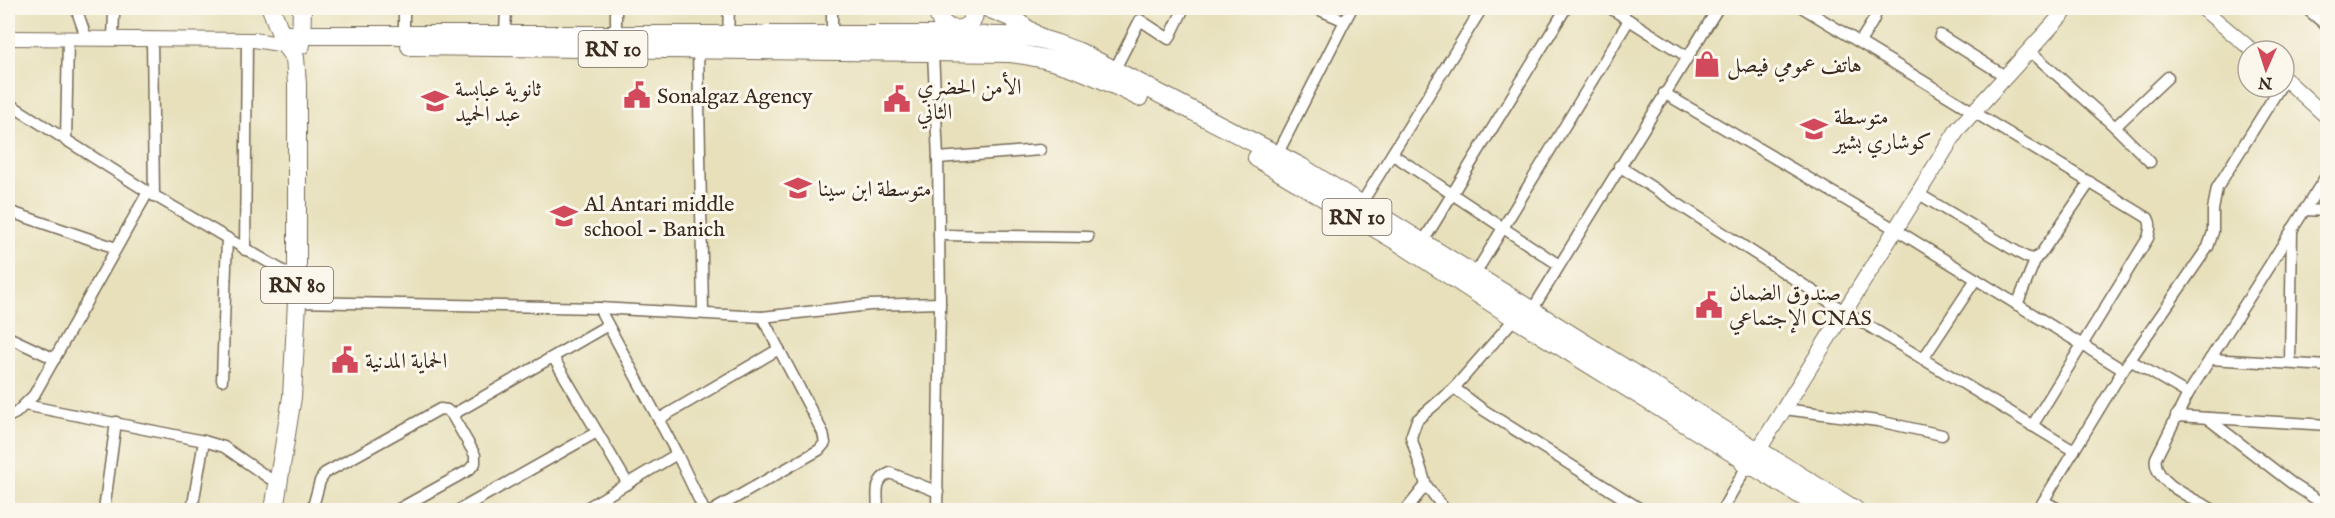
<svg xmlns="http://www.w3.org/2000/svg" width="2335" height="518" viewBox="0 0 2335 518" font-family="'IM FELL English',Amiri,serif">
	<style>
		.lines { fill: none; stroke-linecap: round; stroke-linejoin: round }
		.minor-casing { stroke: #776a55; stroke-width: 13 }
		.tertiary-casing { stroke: #776a55; stroke-width: 16 }
		.secondary-casing { stroke: #776a55; stroke-width: 17 }
		.primary-casing { stroke: #776a55; stroke-width: 20 }
		.minor { stroke: #fff; stroke-width: 10 }
		.tertiary { stroke: #fff; stroke-width: 14 }
		.secondary { stroke: #fff; stroke-width: 15 }
		.primary { stroke: #fff; stroke-width: 18 }
		.labels { text-anchor: middle; stroke-width: 6; stroke-linejoin: round; paint-order: stroke }
		.shield { fill: #fbf7ec; stroke: #75685c; stroke-width: 1.5 }
		.shield-label { font-size: 21px; font-weight: bold; fill: #3b2a1e }
		.poi-label { font-size: 22px; fill: #3b2a1e; stroke: #fbf7ec; text-anchor: start }
	</style>
	<rect width="100%" height="100%" fill="#fbf7ec"/>
	<filter id="ink" filterUnits="userSpaceOnUse"><feTurbulence type="fractalNoise" baseFrequency=".0167" numOctaves="2"/><feDisplacementMap in="SourceGraphic" scale="12" xChannelSelector="R" yChannelSelector="G"/><feConvolveMatrix kernelMatrix="1 2 1 2 8 2 1 2 1" color-interpolation-filters="sRGB"/></filter>
	<filter id="wash" filterUnits="userSpaceOnUse"><feTurbulence type="fractalNoise" baseFrequency=".008" numOctaves="4" result="noise"/><feDisplacementMap in="SourceGraphic" scale="24" xChannelSelector="R" yChannelSelector="G"/><feGaussianBlur stdDeviation="1.35" result="paint"/><feColorMatrix in="noise" values="0 0 0 0 0 0 0 0 0 0 0 0 0 0 0 0 0 1.4 0 .05"/><feComposite in="paint" operator="in"/></filter>
	<g filter="url(#wash)">
		<rect width="100%" height="100%" fill="#e7e0bb"/>
	</g>
	<g filter="url(#ink)">
		<g class="lines">
			<defs>
				<g id="minor">
					<path d="M76 8 86 37"/>
					<path d="M616 8V40"/>
					<path d="M832 8V35"/>
					<path d="M1315 8 1345 21 1352 8"/>
					<path d="M1610 8 1686 56"/>
					<path d="M1803 8 2148 218C2152 225 2150 230 2148 238L2032 426"/>
					<path d="M2308 10 2328 27"/>
					<path d="M404 34V8"/>
					<path d="M505 34 506 8"/>
					<path d="M1940 35 2005 76"/>
					<path d="M728 36 729 8"/>
					<path d="M113 38 114 14 117 8"/>
					<path d="M152 38 154 196"/>
					<path d="M1860 42 1873 21 1878 8"/>
					<path d="M698 49 703 312"/>
					<path d="M2029 50 2115 127 2150 162"/>
					<path d="M933 52 938 158 940 303 937 510"/>
					<path d="M1114 71 1140 20 1169 39 1184 8"/>
					<path d="M1664 93 1895 229 2123 370 2038 510"/>
					<path d="M8 103 148 192 297 279"/>
					<path d="M2115 127 2168 77"/>
					<path d="M66 141 68 38"/>
					<path d="M1392 154 1559 265"/>
					<path d="M1277 155 1345 21"/>
					<path d="M938 158 1040 150"/>
					<path d="M1619 166 1844 311 2074 451"/>
					<path d="M1917 193 2026 257 2033 259 2040 255 2090 182"/>
					<path d="M1361 204 1482 8"/>
					<path d="M2304 210 2328 211"/>
					<path d="M8 211 116 248"/>
					<path d="M939 235 1088 237"/>
					<path d="M1421 245 1566 8"/>
					<path d="M245 250 247 40"/>
					<path d="M1475 274 1629 20"/>
					<path d="M297 302 599 308 762 317 870 305 940 303"/>
					<path d="M2017 305 2036 258"/>
					<path d="M599 308 677 454 704 510"/>
					<path d="M1529 315 1718 8"/>
					<path d="M1515 318 1454 388 1482 409 1642 510"/>
					<path d="M8 337 55 359"/>
					<path d="M553 357 628 484"/>
					<path d="M1923 359 1976 279"/>
					<path d="M2210 359 2328 366"/>
					<path d="M2130 360 2188 394"/>
					<path d="M2290 363 2292 229"/>
					<path d="M2123 370 2208 247 2213 232V210L2217 188 2280 87"/>
					<path d="M222 380 227 238"/>
					<path d="M25 405 204 441 192 510"/>
					<path d="M1784 409 1878 421 1942 435"/>
					<path d="M452 415 608 325"/>
					<path d="M2176 416 2328 425"/>
					<path d="M8 417 16 413 34 395 148 192"/>
					<path d="M2207 418 2294 485 2328 507"/>
					<path d="M659 419 779 349"/>
					<path d="M204 441 224 447 279 485"/>
					<path d="M2044 501 2060 510"/>
					<path d="M104 510 116 422"/>
					<path d="M312 510 320 481 325 473 440 409 447 410 452 415 475 455V463L469 470 397 510"/>
					<path d="M459 510 597 432"/>
					<path d="M583 510 677 454"/>
					<path d="M714 510 819 450 825 443 823 433 762 317"/>
					<path d="M878 510C878 495 873 480 890 473L938 492"/>
					<path d="M1406 510 1426 485"/>
					<path d="M1445 510 1426 485 1411 437 1417 420 1454 388"/>
					<path d="M1722 510 1747 466"/>
					<path d="M2214 510C2196 500 2151 482 2156 458L2188 394 2328 173"/>
				</g>
				<g id="tertiary">
					<path d="M2202 8 2253 51"/>
					<path d="M8 38 254 40 285 45"/>
					<path d="M2284 78 2328 118"/>
				</g>
				<path id="secondary" d="M1759 449 1958 129 2068 8"/>
				<g id="primary">
					<path d="M271 8 285 45 295 58 297 84V302L292 397 274 510"/>
					<path d="M939 8C935 36 977 37 974 8"/>
					<path d="M988 8 1010 17 1040 38"/>
					<path d="M282 35H936C968 37 1002 34 1034 38 1050 40 1064 47 1079 52L1301 167 1751 447 1759 449 1762 460 1758 465 1751 467 1744 463C1741 455 1743 450 1751 447"/>
					<path d="M301 45 302 8"/>
					<path d="M410 46 1010 53C1059 58 1095 75 1139 97"/>
					<path d="M1257 158 1397 241 1515 318 1743 459"/>
					<path d="M1761 452 1855 510"/>
					<path d="M1755 467 1825 510"/>
				</g>
			</defs>
			<use href="#minor" class="minor-casing"/>
			<use href="#tertiary" class="tertiary-casing"/>
			<use href="#secondary" class="secondary-casing"/>
			<use href="#primary" class="primary-casing"/>
			<use href="#minor" class="minor"/>
			<use href="#tertiary" class="tertiary"/>
			<use href="#secondary" class="secondary"/>
			<use href="#primary" class="primary"/>
		</g>
	</g>
	<defs>
		<symbol id="shop-bare" viewBox="-9 -9 18 18"><path d="M-5-2.5h2.3a2.7 3.5 0 0 1 5.4 0H5L5.5 6h-11ZM-1.5-2.5h3a1.5 2.3 0 0 0-3 0Z" fill="#d1495b" stroke="#fbf7ec" stroke-width="2.5" paint-order="stroke"/></symbol>
		<symbol id="civic-bare" viewBox="-9 -9 18 18"><path d="M-.6-6.5H3V-4.5H.6V-3L4-1V1h2V6H-6V1h2V-1L-.6-3ZM-1.2 2.5V6h2.4V2.5Z" fill="#d1495b" stroke="#fbf7ec" stroke-width="2.5" paint-order="stroke"/></symbol>
		<symbol id="school-bare" viewBox="-9 -9 18 18"><path d="M0-5L7-2L0 1L-7-2ZM-4 1L0 2.5L4 1V4Q0 6-4 4Z" fill="#d1495b" stroke="#fbf7ec" stroke-width="2.5" paint-order="stroke"/></symbol>
	</defs>
	<g fill-rule="evenodd">
		<use href="#shop-bare" x="1688" y="45" width="38" height="38"/>
		<use href="#civic-bare" x="618" y="76" width="38" height="38"/>
		<use href="#civic-bare" x="878" y="80" width="38" height="38"/>
		<use href="#school-bare" x="416" y="82" width="38" height="38"/>
		<use href="#school-bare" x="1795" y="110" width="38" height="38"/>
		<use href="#school-bare" x="779" y="169" width="38" height="38"/>
		<use href="#school-bare" x="545" y="197" width="38" height="38"/>
		<use href="#civic-bare" x="1690" y="286" width="38" height="38"/>
		<use href="#civic-bare" x="326" y="341" width="38" height="38"/>
	</g>
	<g class="labels">
		<g class="shield">
			<rect x="578.5" y="31" width="69" height="36" rx="4.5"/>
			<rect x="1322.5" y="199" width="69" height="36" rx="4.5"/>
			<rect x="261" y="267" width="72" height="36" rx="4.5"/>
		</g>
		<g class="shield-label">
			<text x="613" y="56">RN 10</text>
			<text x="1357" y="224">RN 10</text>
			<text x="297" y="292">RN 80</text>
		</g>
		<g class="poi-label">
			<text x="1727" y="72">هاتف عمومي فيصل</text>
			<text x="917" y="94">الأمن الحضري<tspan x="917" dy="25">الثاني</tspan></text>
			<text x="455" y="96">ثانوية عبابسة<tspan x="455" dy="25">عبد الحميد</tspan></text>
			<text x="657" y="103">Sonalgaz Agency</text>
			<text x="1834" y="124">متوسطة<tspan x="1834" dy="25">كوشاري بشير</tspan></text>
			<text x="818" y="196">متوسطة ابن سينا</text>
			<text x="584" y="211">Al Antari middle<tspan x="584" dy="25">school - Banich</tspan></text>
			<text x="1729" y="300">صندوق الضمان<tspan x="1729" dy="25">الإجتماعي CNAS</tspan></text>
			<text x="365" y="368">الحماية المدنية</text>
		</g>
	</g>
	<rect width="2335" height="518" fill="none" stroke="#fbf7ec" stroke-width="30"/>
	<g transform="translate(2266 69) rotate(183)"><circle r="28" fill="#fbf7ec" stroke="#aea59a" stroke-width="1.5"/>
	<path d="M0-4.5L10 22L0 15L-10 22Z" fill="#d1495b"/>
	<text y="-9" font-size="16" font-weight="bold" text-anchor="middle" fill="#3b2a1e">N</text>
	</g>
</svg>
